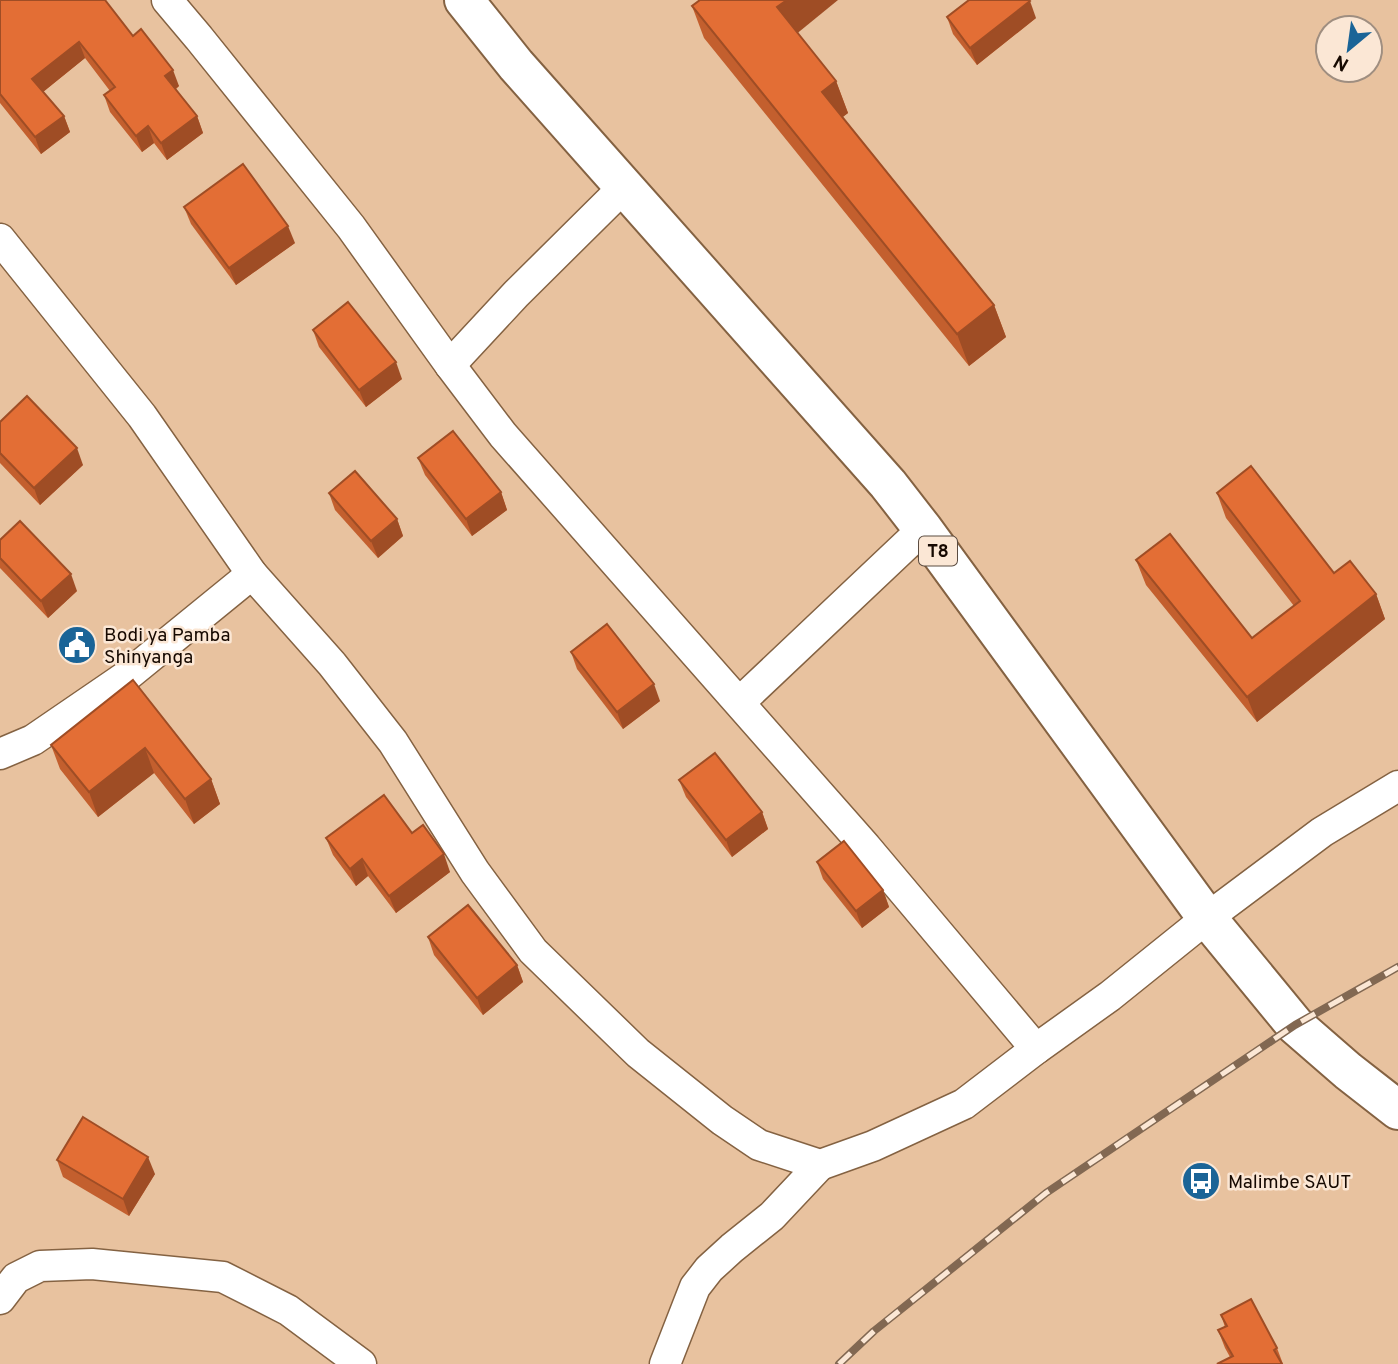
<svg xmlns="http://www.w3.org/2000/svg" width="1398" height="1364" viewBox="0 0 1398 1364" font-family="Overpass,sans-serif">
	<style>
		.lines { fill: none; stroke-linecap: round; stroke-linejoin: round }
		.street-casing { stroke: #846242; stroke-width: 33 }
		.highway-casing { stroke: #846242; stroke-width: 42 }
		.street { stroke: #fff; stroke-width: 30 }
		.highway { stroke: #fff; stroke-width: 38 }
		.rail-casing { stroke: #826852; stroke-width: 8 }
		.rail { stroke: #fbe7d5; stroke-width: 5; stroke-dasharray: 16; stroke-linecap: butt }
		.wall { fill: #c35f2e }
		.shaded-wall { fill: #9f4d25 }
		.building { fill: #e36e35; stroke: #9f4d25; stroke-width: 2 }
		.labels { text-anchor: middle; stroke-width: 5; stroke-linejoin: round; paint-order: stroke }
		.shield { fill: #fbe7d5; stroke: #5b4c41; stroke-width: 2 }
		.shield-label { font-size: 18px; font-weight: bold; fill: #160901 }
		.poi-label { font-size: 19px; fill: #160901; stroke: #fbe7d5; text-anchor: start }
	</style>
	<rect width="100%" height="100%" fill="#e8c29f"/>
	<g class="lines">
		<defs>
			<g id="street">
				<path d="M167 0 199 38 351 227 450 365 503 435 866 847 1036 1049"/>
				<path d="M0 239 142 416 252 574 332 664 393 742 475 872 533 951 638 1053 722 1120 759 1145 820 1165 873 1146 964 1104 1036 1049 1110 996 1207 918 1322 832 1398 786"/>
				<path d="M450 365 516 294 624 187"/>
				<path d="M740 702 923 529"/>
				<path d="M0 754 33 740 128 675 252 574"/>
				<path d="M0 1299 16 1278 40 1266 92 1264 223 1277 288 1310 361 1364"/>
				<path d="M665 1364 695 1287 709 1269 732 1248 772 1216 820 1165"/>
			</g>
			<path id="highway" d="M464 0 516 65 888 484 923 529 1207 918 1295 1025 1348 1071 1398 1110"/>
		</defs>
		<use href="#street" class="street-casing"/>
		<use href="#highway" class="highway-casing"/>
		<use href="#street" class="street"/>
		<use href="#highway" class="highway"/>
		<defs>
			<path id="rail" d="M839 1364 874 1331 1046 1193 1295 1025 1398 967"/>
		</defs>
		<use href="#rail" class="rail-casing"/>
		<use href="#rail" class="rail"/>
	</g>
	<g class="wall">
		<path d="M0 0 133 36 179 86 176 89 197 116 203 133 167 160 154 143 142 152 110 112 104 95 110 91 85 58 43 92 64 116 70 132 41 154 0 103Z"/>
		<path d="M692 6 797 33 836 81 848 113 842 117 994 305 1006 337 969 366 704 38Z"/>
		<path d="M947 17 1036 18 977 65 953 34Z"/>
		<path d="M184 207 295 243 236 285 191 224Z"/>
		<path d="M313 330 402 379 366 407 319 347Z"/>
		<path d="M0 422 83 465 40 505 0 463Z"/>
		<path d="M418 458 501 492 507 510 472 536 425 475Z"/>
		<path d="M329 493 397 519 403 536 378 558 335 510Z"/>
		<path d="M1217 493 1334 573 1376 594 1385 619 1257 722 1146 585 1136 560 1252 638 1294 606 1226 518Z"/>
		<path d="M0 558 77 591 48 618 0 568Z"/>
		<path d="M571 652 660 701 623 729 577 669Z"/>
		<path d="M133 680 211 779 220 804 194 824 154 773 98 817 60 769 51 745Z"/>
		<path d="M679 780 762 812 768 829 732 857 686 797Z"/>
		<path d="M412 833 450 872 396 913 368 876 356 886 333 855 326 838Z"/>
		<path d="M817 862 883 890 889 907 862 928 823 879Z"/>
		<path d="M428 937 517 965 523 982 483 1015 434 955Z"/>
		<path d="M57 1160 155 1174 129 1216 63 1177Z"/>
		<path d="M1221 1315 1277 1348 1283 1364H1218L1230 1357 1225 1348 1218 1330 1225 1327Z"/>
	</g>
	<g class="shaded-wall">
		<path d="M787 0H838L789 40 777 7Z"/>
		<path d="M1030 1 1036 18 977 65 970 48Z"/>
		<path d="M79 42 85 58 38 96 32 79Z"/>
		<path d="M173 70 179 86 171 92 165 76Z"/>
		<path d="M836 81 848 113 834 124 822 92Z"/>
		<path d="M64 116 70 132 41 154 35 137Z"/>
		<path d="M197 116 203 133 167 160 161 143Z"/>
		<path d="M148 126 154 143 142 152 136 136Z"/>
		<path d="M288 226 295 243 236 285 229 268Z"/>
		<path d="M994 305 1006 337 969 366 957 334Z"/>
		<path d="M396 362 402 379 366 407 359 390Z"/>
		<path d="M77 448 83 465 40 505 34 488Z"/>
		<path d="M501 492 507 510 472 536 466 519Z"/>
		<path d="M397 519 403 536 378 558 371 541Z"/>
		<path d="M71 574 77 591 48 618 41 601Z"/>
		<path d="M1376 594 1385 619 1257 722 1247 697Z"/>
		<path d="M654 684 660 701 623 729 617 712Z"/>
		<path d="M145 748 154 773 98 817 89 792Z"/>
		<path d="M211 779 220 804 194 824 185 799Z"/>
		<path d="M762 812 768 829 732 857 726 840Z"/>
		<path d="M444 854 450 872 396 913 389 896Z"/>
		<path d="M362 859 368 876 356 886 350 869Z"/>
		<path d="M883 890 889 907 862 928 856 911Z"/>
		<path d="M517 965 523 982 483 1015 477 998Z"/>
		<path d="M148 1157 155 1174 129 1216 123 1199Z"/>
	</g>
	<g class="building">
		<path d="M0 0H105L133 36 141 29 173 70 165 76 197 116 161 143 148 126 136 136 104 95 115 87 79 42 32 79 64 116 35 137 0 94Z"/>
		<path d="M700 0H787L777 7 836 81 822 92 994 305 957 334 692 6Z"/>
		<path d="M969 0H1029L1030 1 970 48 947 17Z"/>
		<path d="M243 164 288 226 229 268 184 207Z"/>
		<path d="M348 302 396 362 359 390 313 330Z"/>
		<path d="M27 396 77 448 34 488 0 453V422Z"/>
		<path d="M453 431 501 492 466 519 418 458Z"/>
		<path d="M1251 466 1334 573 1350 561 1376 594 1247 697 1136 560 1170 534 1252 638 1300 601 1217 493Z"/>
		<path d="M355 471 397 519 371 541 329 493Z"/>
		<path d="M20 521 71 574 41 601 0 558V540Z"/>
		<path d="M607 624 654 684 617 712 571 652Z"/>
		<path d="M133 680 211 779 185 799 145 748 89 792 51 745Z"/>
		<path d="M715 753 762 812 726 840 679 780Z"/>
		<path d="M384 795 412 833 423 825 444 854 389 896 362 859 350 869 326 838Z"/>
		<path d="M844 841 883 890 856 911 817 862Z"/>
		<path d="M468 905 517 965 477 998 428 937Z"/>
		<path d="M83 1117 148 1157 123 1199 57 1160Z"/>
		<path d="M1251 1299 1277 1348 1274 1350 1282 1364H1217L1233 1356 1218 1330 1227 1326 1221 1315Z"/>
	</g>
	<defs>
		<symbol id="civic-disc" viewBox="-11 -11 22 22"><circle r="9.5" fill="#1a6497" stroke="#fbe7d5"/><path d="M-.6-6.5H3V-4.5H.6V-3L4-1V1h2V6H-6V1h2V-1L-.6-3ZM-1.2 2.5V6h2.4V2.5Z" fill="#fff"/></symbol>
		<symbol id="bus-disc" viewBox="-11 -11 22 22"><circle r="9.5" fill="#1a6497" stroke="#fbe7d5"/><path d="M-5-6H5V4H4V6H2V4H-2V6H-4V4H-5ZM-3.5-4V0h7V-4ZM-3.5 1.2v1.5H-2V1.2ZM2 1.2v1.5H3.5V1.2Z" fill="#fff"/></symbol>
	</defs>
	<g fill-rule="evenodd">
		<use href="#civic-disc" x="55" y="623" width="44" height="44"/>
		<use href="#bus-disc" x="1179" y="1159" width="44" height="44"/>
	</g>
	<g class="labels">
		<rect class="shield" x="919" y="536.5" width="38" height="29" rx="5"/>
		<g class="shield-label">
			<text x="938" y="557">T8</text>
		</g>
		<g class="poi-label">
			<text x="104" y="641">Bodi ya Pamba<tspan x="104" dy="22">Shinyanga</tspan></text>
			<text x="1228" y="1188">Malimbe SAUT</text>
		</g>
	</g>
	<g transform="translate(1349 49) rotate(209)"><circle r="33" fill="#fbe7d5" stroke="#9f8e80" stroke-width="2"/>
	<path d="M0-5L12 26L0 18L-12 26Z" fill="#1a6497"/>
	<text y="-10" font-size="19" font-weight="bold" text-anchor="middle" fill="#160901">N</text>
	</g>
</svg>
